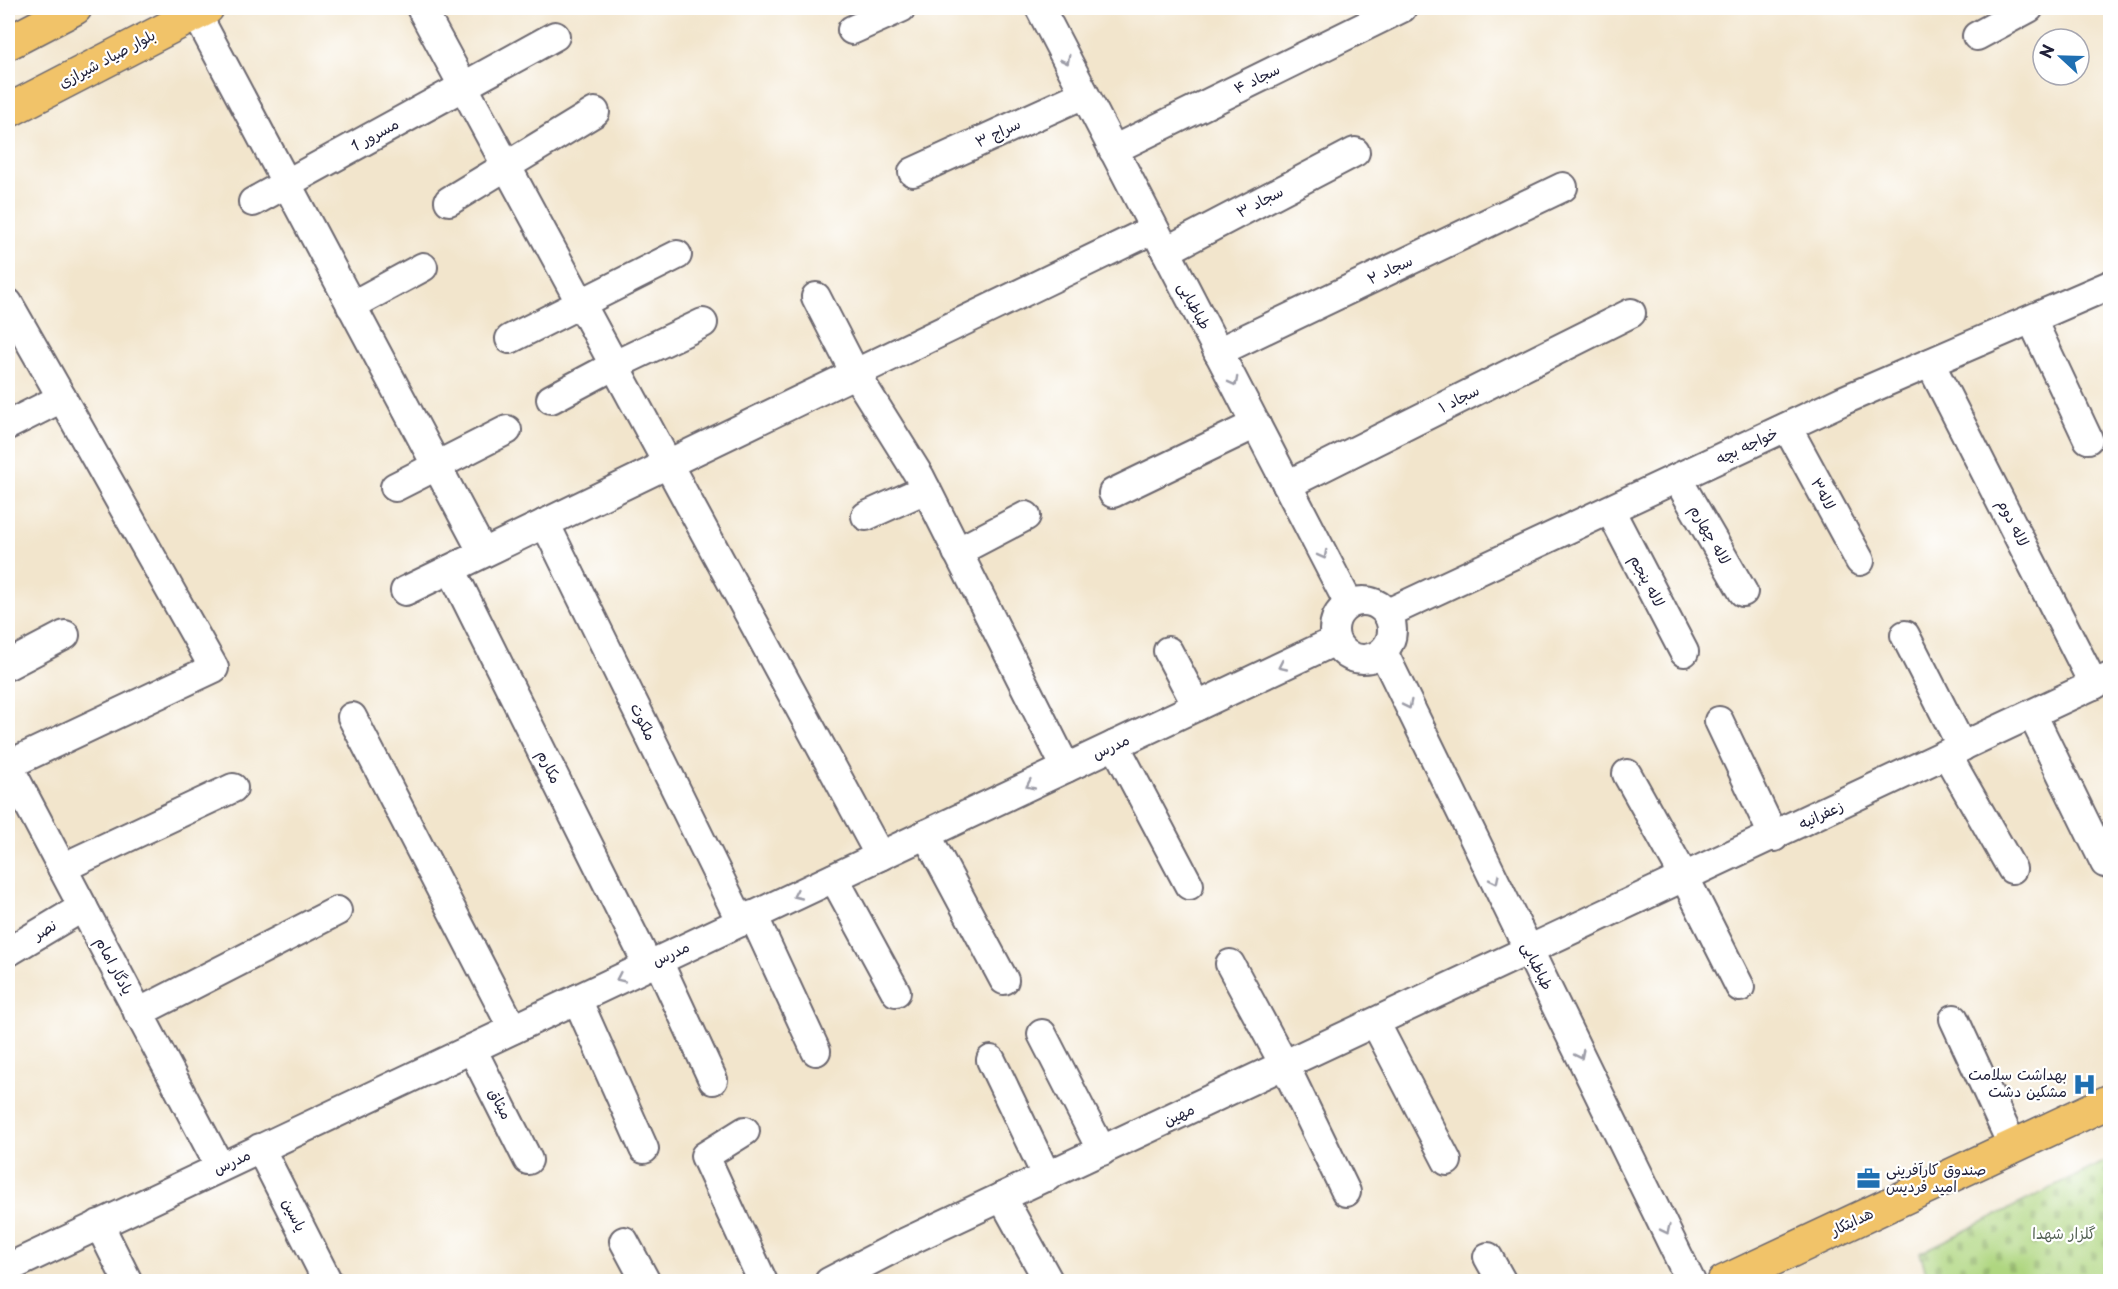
<svg xmlns="http://www.w3.org/2000/svg" width="2118" height="1289" viewBox="0 0 2118 1289" font-family="'Playpen Sans','Playpen Sans Arabic',sans-serif">
	<style>
		.cemetery { fill: url(#cemetery-stones); stroke: #687c5e; stroke-width: 1.5 }
		.lines { fill: none; stroke-linecap: round; stroke-linejoin: round }
		.minor-casing { stroke: #6b666e; stroke-width: 32 }
		.major-casing { stroke: #6b666e; stroke-width: 36 }
		.minor { stroke: #fff; stroke-width: 28 }
		.major { stroke: #f1c369; stroke-width: 33 }
		.oneway { stroke: #9c9ca7 }
		.labels { text-anchor: middle; stroke-width: 4.5; stroke-linejoin: round; paint-order: stroke }
		.street-label { font-size: 15px; fill: #22223b; stroke: #fff }
		.poi-label { font-size: 15px; fill: #22223b; stroke: #fff; text-anchor: end }
		.park-label { font-size: 15px; fill: #536153; stroke: #fff }
	</style>
	<defs>
		<pattern id="cemetery-stones" width="16" height="16" patternUnits="userSpaceOnUse" patternTransform="scale(1.5)"><rect width="16" height="16" fill="#afd680"/><path d="M2 7V4a2 2 0 0 1 4 0v3zM10 15v-3a2 2 0 0 1 4 0v3z" fill="#96b770"/></pattern>
	</defs>
	<rect width="100%" height="100%" fill="#fff"/>
	<filter id="ink" filterUnits="userSpaceOnUse"><feTurbulence type="fractalNoise" baseFrequency=".0167" numOctaves="2"/><feDisplacementMap in="SourceGraphic" scale="12" xChannelSelector="R" yChannelSelector="G"/><feConvolveMatrix kernelMatrix="1 2 1 2 8 2 1 2 1" color-interpolation-filters="sRGB"/></filter>
	<filter id="wash" filterUnits="userSpaceOnUse"><feTurbulence type="fractalNoise" baseFrequency=".008" numOctaves="4" result="noise"/><feDisplacementMap in="SourceGraphic" scale="24" xChannelSelector="R" yChannelSelector="G"/><feGaussianBlur stdDeviation="1.35" result="paint"/><feColorMatrix in="noise" values="0 0 0 0 0 0 0 0 0 0 0 0 0 0 0 0 0 1.4 0 .05"/><feComposite in="paint" operator="in"/></filter>
	<g filter="url(#wash)">
		<rect width="100%" height="100%" fill="#f2e5cc"/>
		<path class="cemetery" d="M2110 1159V1281H1929L1920 1253Z"/>
	</g>
	<g filter="url(#ink)">
		<g class="lines">
			<defs>
				<g id="minor">
					<path d="M421 8 880 856"/>
					<path d="M1040 8 1349 604"/>
					<path d="M196 13 483 553"/>
					<path d="M852 30 901 8"/>
					<path d="M1977 36 2029 8"/>
					<path d="M1113 150 1402 8"/>
					<path d="M913 172 1084 94"/>
					<path d="M449 201 595 112"/>
					<path d="M253 202 555 36"/>
					<path d="M1166 251 1355 152"/>
					<path d="M816 297 855 373 920 477 1066 768"/>
					<path d="M8 303 62 398"/>
					<path d="M351 306 423 267"/>
					<path d="M2032 320 2088 439"/>
					<path d="M510 339 677 255"/>
					<path d="M1218 352 1563 187"/>
					<path d="M1930 363 2094 685"/>
					<path d="M551 399 615 365 703 323"/>
					<path d="M8 425 62 398 214 668 8 765"/>
					<path d="M1787 427 1860 561"/>
					<path d="M1677 478 1743 592"/>
					<path d="M1287 485 1631 313"/>
					<path d="M395 487 507 430"/>
					<path d="M1113 493 1256 424"/>
					<path d="M1610 510 1684 652"/>
					<path d="M866 516 926 489"/>
					<path d="M545 523 741 922"/>
					<path d="M957 552 1026 516"/>
					<path d="M451 569 648 965"/>
					<path d="M405 591 1154 229"/>
					<circle cx="1363" cy="630" r="29"/>
					<path d="M1388 613 1844 400 2110 285"/>
					<path d="M1905 635 1962 747"/>
					<path d="M1168 651 1197 706"/>
					<path d="M1383 652 1691 1282"/>
					<path d="M8 665 65 635"/>
					<path d="M2032 714 2105 863"/>
					<path d="M352 717 513 1029"/>
					<path d="M1719 721 1774 837"/>
					<path d="M1115 745 1189 885"/>
					<path d="M1947 755 2012 869"/>
					<path d="M8 765 220 1167"/>
					<path d="M1627 774 1685 878 1740 987"/>
					<path d="M926 834 1004 980"/>
					<path d="M62 868 233 788"/>
					<path d="M834 878 896 992"/>
					<path d="M753 915 816 1051"/>
					<path d="M8 952 83 907"/>
					<path d="M658 961 713 1080"/>
					<path d="M1230 964 1285 1066 1346 1192"/>
					<path d="M577 999 644 1149"/>
					<path d="M138 1013 337 911"/>
					<path d="M1954 1019 2013 1147"/>
					<path d="M1376 1024 1447 1161"/>
					<path d="M1042 1034 1102 1151"/>
					<path d="M472 1049 528 1160"/>
					<path d="M991 1060 1047 1177"/>
					<path d="M745 1131 705 1156 763 1282"/>
					<path d="M260 1148 328 1282"/>
					<path d="M1002 1197 1049 1282"/>
					<path d="M99 1224 128 1282"/>
					<path d="M624 1241 646 1282"/>
					<path d="M1488 1257 1502 1282"/>
					<path d="M8 1268 1335 641"/>
					<path d="M829 1282 904 1243 2110 677"/>
				</g>
				<g id="major">
					<path d="M8 43 75 8"/>
					<path d="M8 111 207 8"/>
					<path d="M1724 1282 2110 1101"/>
				</g>
			</defs>
			<use href="#minor" class="minor-casing"/>
			<use href="#major" class="major-casing"/>
			<use href="#minor" class="minor"/>
			<use href="#major" class="major"/>
		</g>
		<defs><path id="oneway-chevron" d="M-2-3.5L2.5 0L-2 3.5" fill="none" stroke-width="1.6" stroke-linecap="round" stroke-linejoin="round" transform="scale(1.5)"/></defs>
		<g class="oneway">
			<use href="#oneway-chevron" transform="translate(1066 60) rotate(63)"/>
			<use href="#oneway-chevron" transform="translate(1234 382) rotate(62)"/>
			<use href="#oneway-chevron" transform="translate(1323 555) rotate(62)"/>
			<use href="#oneway-chevron" transform="translate(1282 666) rotate(155)"/>
			<use href="#oneway-chevron" transform="translate(1408 705) rotate(64)"/>
			<use href="#oneway-chevron" transform="translate(1030 785) rotate(155)"/>
			<use href="#oneway-chevron" transform="translate(1495 880) rotate(64)"/>
			<use href="#oneway-chevron" transform="translate(797 895) rotate(155)"/>
			<use href="#oneway-chevron" transform="translate(620 978) rotate(155)"/>
			<use href="#oneway-chevron" transform="translate(1580 1055) rotate(64)"/>
			<use href="#oneway-chevron" transform="translate(1666 1230) rotate(64)"/>
		</g>
	</g>
	<defs>
		<symbol id="hospital-bare" viewBox="-9 -9 18 18"><path d="M-5-5h3v3.5h4V-5h3V5h-3V1.5h-4V5h-3Z" fill="#1f6fb2" stroke="#fff" stroke-width="2.5" paint-order="stroke"/></symbol>
		<symbol id="office-bare" viewBox="-9 -9 18 18"><path d="M-6-3h4V-5.5h4V-3h4V5H-6ZM-1-4.5V-3h2v-1.5ZM-6 0V1H6V0Z" fill="#1f6fb2" stroke="#fff" stroke-width="2.5" paint-order="stroke"/></symbol>
	</defs>
	<g fill-rule="evenodd">
		<use href="#hospital-bare" x="2068" y="1068" width="33" height="33"/>
		<use href="#office-bare" x="1852" y="1162" width="33" height="33"/>
	</g>
	<g class="labels">
		<g class="street-label">
			<text transform="translate(107 59) rotate(-28)" y="5">بلوار صیاد شیرازی</text>
			<text transform="translate(1257 79) rotate(-26)" y="5">سجاد ۴</text>
			<text transform="translate(998 133) rotate(-25)" y="5">سراج ۳</text>
			<text transform="translate(375 135) rotate(-29)" y="5">مسرور 1</text>
			<text transform="translate(1260 202) rotate(-28)" y="5">سجاد ۳</text>
			<text transform="translate(1390 270) rotate(-25)" y="5">سجاد ۲</text>
			<text transform="translate(1194 306) rotate(62)" y="5">طباطبایی</text>
			<text transform="translate(1459 399) rotate(-27)" y="5">سجاد ۱</text>
			<text transform="translate(1747 446) rotate(-25)" y="5">خواجه بچه</text>
			<text transform="translate(1823 494) rotate(61)" y="5">لاله۳</text>
			<text transform="translate(2013 523) rotate(63)" y="5">لاله دوم</text>
			<text transform="translate(1710 535) rotate(60)" y="5">لاله چهارم</text>
			<text transform="translate(1647 581) rotate(62)" y="5">لاله پنجم</text>
			<text transform="translate(643 722) rotate(64)" y="5">ملکوت</text>
			<text transform="translate(1111 747) rotate(-25)" y="5">مدرس</text>
			<text transform="translate(549 767) rotate(64)" y="5">مکارم</text>
			<text transform="translate(1821 815) rotate(-25)" y="5">زعفرانیه</text>
			<text transform="translate(45 930) rotate(-31)" y="5">نصر</text>
			<text transform="translate(671 954) rotate(-25)" y="5">مدرس</text>
			<text transform="translate(114 966) rotate(62)" y="5">یادگار امام</text>
			<text transform="translate(1537 966) rotate(64)" y="5">طباطبایی</text>
			<text transform="translate(500 1104) rotate(63)" y="5">میثاق</text>
			<text transform="translate(1179 1115) rotate(-25)" y="5">مهین</text>
			<text transform="translate(232 1162) rotate(-25)" y="5">مدرس</text>
			<text transform="translate(294 1215) rotate(63)" y="5">یاسین</text>
			<text transform="translate(1852 1222) rotate(-25)" y="5">هدایتکار</text>
		</g>
		<g class="poi-label">
			<text x="2067" y="1080">بهداشت سلامت<tspan x="2067" dy="17">مشکین دشت</tspan></text>
			<text x="1886" y="1175" text-anchor="start">صندوق کارآفرینی<tspan x="1886" dy="17">امید فردیس</tspan></text>
		</g>
		<g class="park-label">
			<text x="2064" y="1239">گلزار شهدا</text>
		</g>
	</g>
	<rect width="2118" height="1289" fill="none" stroke="#fff" stroke-width="30"/>
	<g transform="translate(2061 57) rotate(292)"><circle r="28" fill="#ffffff" stroke="#a7a7b1" stroke-width="1.5"/>
	<path d="M0-4.5L10 22L0 15L-10 22Z" fill="#1f6fb2"/>
	<text y="-9" font-size="16" font-weight="bold" text-anchor="middle" fill="#22223b">N</text>
	</g>
</svg>
